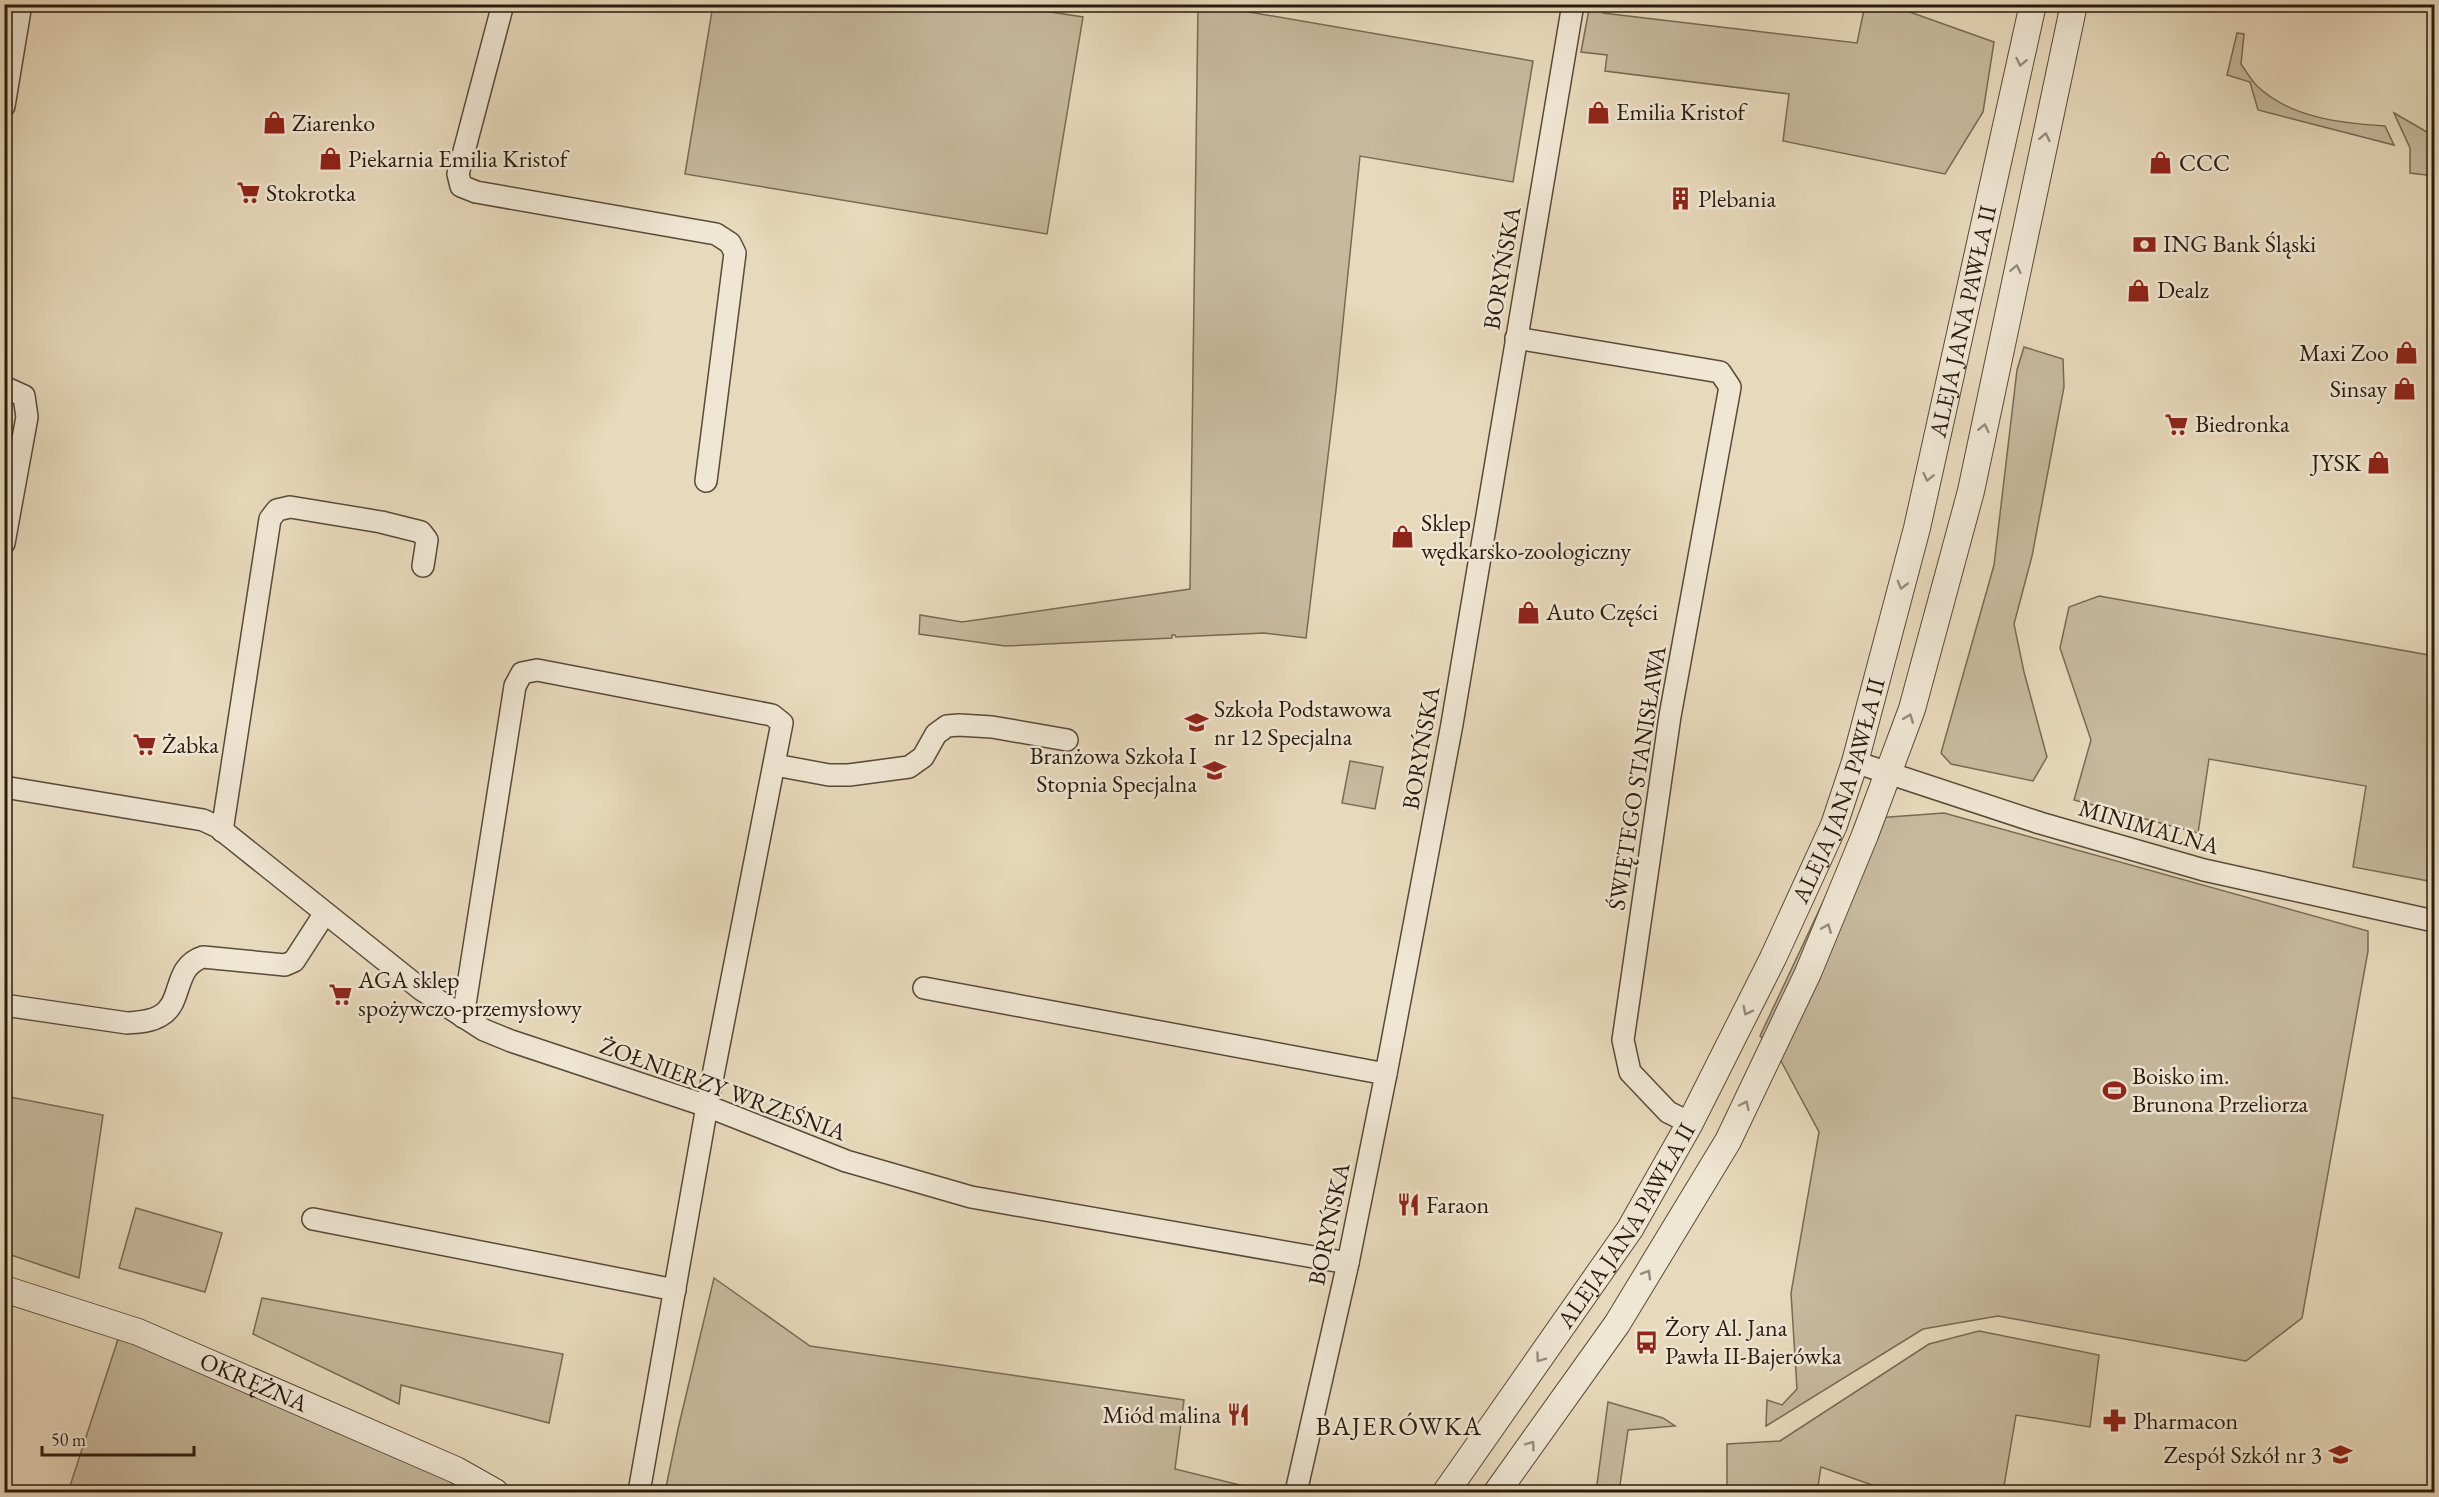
<svg xmlns="http://www.w3.org/2000/svg" width="2439" height="1497" viewBox="0 0 2439 1497" font-family="'EB Garamond',serif">
	<style>
		.green { fill: #c7b99e; stroke: #786a56; stroke-width: 1.5 }
		.lines { fill: none; stroke-linecap: round; stroke-linejoin: round }
		.minor-casing { stroke: #594a39; stroke-width: 24 }
		.tertiary-casing { stroke: #594a39; stroke-width: 28 }
		.minor { stroke: #efe6d3; stroke-width: 21 }
		.tertiary { stroke: #efe6d3; stroke-width: 26 }
		.oneway { stroke: #968b7a }
		.labels { text-anchor: middle; stroke-width: 5; stroke-linejoin: round; paint-order: stroke }
		.poi-label { font-size: 24px; fill: #2a1b0e; stroke: #efe6d3; text-anchor: start }
		.street-label { font-size: 24px; fill: #2a1b0e; stroke: #efe6d3 }
		.neighbourhood-label { font-size: 26px; letter-spacing: 1.5px; fill: #2a1b0e; stroke: #efe6d3 }
	</style>
	<rect width="100%" height="100%" fill="#e7d9bb"/>
	<filter id="stains"><feTurbulence type="fractalNoise" baseFrequency=".00333" numOctaves="4"/><feColorMatrix values="0 0 0 0 .2 0 0 0 0 .09 0 0 0 0 .02 0 0 0 .5 -.17"/></filter>
	<radialGradient id="worn" r=".72"><stop offset=".6" stop-color="#630" stop-opacity="0"/><stop offset="1" stop-color="#630" stop-opacity=".3"/></radialGradient>
	<g class="green">
		<path d="M1590 4 1604 5 1603 13 1857 43 1865 5H1897L1907 11 1994 42 1983 112 1945 174 1783 141 1789 94 1605 71 1607 55 1581 52Z"/>
		<path d="M1005 5 1083 17 1047 234 685 174 713 5Z"/>
		<path d="M1198 5H1209L1533 61 1513 182 1360 156 1336 390 1306 638 1264 633 1176 637 1175 635H1172V638L1005 646 919 634 920 615 962 622 1190 589Z"/>
		<path d="M2237 33 2244 34 2241 64C2246 71 2251 80 2257 86 2291 118 2340 123 2385 126L2394 145 2258 110 2250 82 2227 75Z"/>
		<path d="M2394 113 2434 136V176L2410 173V148Z"/>
		<path d="M2024 347 2063 359 2064 387 2032 556 2014 624 2024 672 2047 757 2033 781 1951 764 1941 753 1994 565 2017 370Z"/>
		<path d="M2099 596 2434 656V882L2353 867 2366 786 2209 759 2198 833 2074 800 2091 740 2060 648 2069 607Z"/>
		<path d="M1350 761 1383 767 1375 809 1342 803Z"/>
		<path d="M1944 813 2368 931V951L2302 1318 2246 1361 1998 1316 1923 1329 1766 1426 1767 1400 1782 1405 1797 1389 1791 1293 1819 1132 1774 1048 1760 1036 1862 819Z"/>
		<path d="M5 1096 103 1115 79 1278 5 1253Z"/>
		<path d="M136 1208 222 1233 205 1292 119 1268Z"/>
		<path d="M714 1278 810 1346 1184 1400 1175 1469 1268 1492H665L678 1429Z"/>
		<path d="M262 1298 563 1354 549 1423 401 1385 399 1404 253 1334Z"/>
		<path d="M122 1327 495 1492H68Z"/>
		<path d="M1979 1331 2099 1355 2090 1427 2016 1415 2003 1492H1892L1821 1467 1817 1492H1727V1444L1780 1441 1929 1344Z"/>
		<path d="M1608 1402 1663 1418 1675 1426 1628 1430 1619 1492H1596Z"/>
	</g>
	<g class="lines">
		<defs>
			<g id="minor">
				<path d="M503 4 458 174 461 186 476 192 716 234 730 243 735 253 706 481"/>
				<path d="M4 106 21 4"/>
				<path d="M1516 338 1720 372 1730 387 1670 716 1623 1040 1630 1072 1668 1112 1690 1123"/>
				<path d="M4 387 24 396 27 417 4 543"/>
				<path d="M1855 762 2040 823 2204 870 2434 921"/>
				<path d="M775 765 829 775H849L909 767 923 757 936 734 947 726 959 725 992 727 1067 740"/>
				<path d="M4 787 203 820 218 827 422 990 484 1030 511 1041 707 1106 846 1161 971 1197 1348 1263"/>
				<path d="M222 831 270 519 277 510 290 507 381 522 421 532 427 540 423 566"/>
				<path d="M924 988 1386 1074"/>
				<path d="M4 1005 127 1023C138 1022 150 1022 160 1016 184 1003 172 967 203 957L285 965 294 961 325 913"/>
				<path d="M463 1017 515 686 522 673 537 670 772 715 782 723 707 1106 639 1492"/>
				<path d="M313 1219 675 1290"/>
				<path d="M1296 1492 1348 1263 1386 1074 1452 724 1573 4"/>
			</g>
			<g id="tertiary">
				<path id="s1" d="M4 1289 138 1332 456 1470 495 1492"/>
				<path id="s2" d="M1446 1492 1630 1229 1690 1123 1773 958 1834 825 1855 762 1917 528 2033 4"/>
				<path d="M1497 1492 1617 1324 1728 1141 1808 973 1865 835 1912 709 1971 491 2074 4"/>
			</g>
		</defs>
		<use href="#minor" class="minor-casing"/>
		<use href="#tertiary" class="tertiary-casing"/>
		<use href="#minor" class="minor"/>
		<use href="#tertiary" class="tertiary"/>
	</g>
	<defs><path id="oneway-chevron" d="M-2-3.5L2.5 0L-2 3.5" fill="none" stroke-width="1.6" stroke-linecap="round" stroke-linejoin="round" transform="scale(1.5)"/></defs>
	<g class="oneway">
		<use href="#oneway-chevron" transform="translate(2021 62) rotate(102)"/>
		<use href="#oneway-chevron" transform="translate(2045 137) rotate(-78)"/>
		<use href="#oneway-chevron" transform="translate(2016 269) rotate(-78)"/>
		<use href="#oneway-chevron" transform="translate(1984 428) rotate(-78)"/>
		<use href="#oneway-chevron" transform="translate(1928 477) rotate(103)"/>
		<use href="#oneway-chevron" transform="translate(1902 585) rotate(105)"/>
		<use href="#oneway-chevron" transform="translate(1909 718) rotate(-69)"/>
		<use href="#oneway-chevron" transform="translate(1827 928) rotate(-68)"/>
		<use href="#oneway-chevron" transform="translate(1747 1011) rotate(117)"/>
		<use href="#oneway-chevron" transform="translate(1745 1105) rotate(-65)"/>
		<use href="#oneway-chevron" transform="translate(1647 1274) rotate(-59)"/>
		<use href="#oneway-chevron" transform="translate(1540 1358) rotate(125)"/>
		<use href="#oneway-chevron" transform="translate(1531 1445) rotate(-54)"/>
	</g>
	<defs>
		<symbol id="shop-bare" viewBox="-9 -9 18 18"><path d="M-5-2.5h2.3a2.7 3.5 0 0 1 5.4 0H5L5.5 6h-11ZM-1.5-2.5h3a1.5 2.3 0 0 0-3 0Z" fill="#8f2418" stroke="#efe6d3" stroke-width="2.5" paint-order="stroke"/></symbol>
		<symbol id="supermarket-bare" viewBox="-9 -9 18 18"><path d="M-6-5.5h2.5l.6 2H6L4.5 2H-2.5L-4.4-4H-6ZM-1.5 3.2a1.3 1.3 0 1 0 .1 0ZM3 3.2a1.3 1.3 0 1 0 .1 0Z" fill="#8f2418" stroke="#efe6d3" stroke-width="2.5" paint-order="stroke"/></symbol>
		<symbol id="building-bare" viewBox="-9 -9 18 18"><path d="M-4-6H4V6H1V3H-1V6H-4ZM-2.5-4.3h1.7v1.8h-1.7ZM.8-4.3h1.7v1.8H.8ZM-2.5-1h1.7V.8h-1.7ZM.8-1h1.7V.8H.8Z" fill="#8f2418" stroke="#efe6d3" stroke-width="2.5" paint-order="stroke"/></symbol>
		<symbol id="bank-bare" viewBox="-9 -9 18 18"><path d="M-6-4H6V4H-6ZM0-2.3a2.3 2.3 0 1 0 0 4.6a2.3 2.3 0 1 0 0-4.6Z" fill="#8f2418" stroke="#efe6d3" stroke-width="2.5" paint-order="stroke"/></symbol>
		<symbol id="school-bare" viewBox="-9 -9 18 18"><path d="M0-5L7-2L0 1L-7-2ZM-4 1L0 2.5L4 1V4Q0 6-4 4Z" fill="#8f2418" stroke="#efe6d3" stroke-width="2.5" paint-order="stroke"/></symbol>
		<symbol id="stadium-bare" viewBox="-9 -9 18 18"><path d="M0-5a6.5 5 0 1 0 0 10a6.5 5 0 1 0 0-10ZM-3.5-1.8h7v3.6h-7Z" fill="#8f2418" stroke="#efe6d3" stroke-width="2.5" paint-order="stroke"/></symbol>
		<symbol id="restaurant-bare" viewBox="-9 -9 18 18"><path d="M-5-6h1v4h1v-4h1v4h1v-4h1v5L-1.5 .5V6h-2V.5L-5-1ZM5-6V6H3V1.5H1.5Q1.5-4 5-6Z" fill="#8f2418" stroke="#efe6d3" stroke-width="2.5" paint-order="stroke"/></symbol>
		<symbol id="bus-bare" viewBox="-9 -9 18 18"><path d="M-5-6H5V4H4V6H2V4H-2V6H-4V4H-5ZM-3.5-4V0h7V-4ZM-3.5 1.2v1.5H-2V1.2ZM2 1.2v1.5H3.5V1.2Z" fill="#8f2418" stroke="#efe6d3" stroke-width="2.5" paint-order="stroke"/></symbol>
		<symbol id="pharmacy-bare" viewBox="-9 -9 18 18"><path d="M-2-6h4v4h4v4h-4v4h-4v-4h-4v-4h4Z" fill="#8f2418" stroke="#efe6d3" stroke-width="2.5" paint-order="stroke"/></symbol>
	</defs>
	<g fill-rule="evenodd">
		<use href="#shop-bare" x="1582" y="96" width="33" height="33"/>
		<use href="#shop-bare" x="258" y="106" width="33" height="33"/>
		<use href="#shop-bare" x="314" y="142" width="33" height="33"/>
		<use href="#shop-bare" x="2144" y="146" width="33" height="33"/>
		<use href="#supermarket-bare" x="232" y="176" width="33" height="33"/>
		<use href="#building-bare" x="1664" y="182" width="33" height="33"/>
		<use href="#bank-bare" x="2128" y="228" width="33" height="33"/>
		<use href="#shop-bare" x="2122" y="274" width="33" height="33"/>
		<use href="#shop-bare" x="2390" y="336" width="33" height="33"/>
		<use href="#shop-bare" x="2388" y="372" width="33" height="33"/>
		<use href="#supermarket-bare" x="2160" y="408" width="33" height="33"/>
		<use href="#shop-bare" x="2362" y="446" width="33" height="33"/>
		<use href="#shop-bare" x="1386" y="520" width="33" height="33"/>
		<use href="#shop-bare" x="1512" y="596" width="33" height="33"/>
		<use href="#school-bare" x="1180" y="706" width="33" height="33"/>
		<use href="#supermarket-bare" x="128" y="728" width="33" height="33"/>
		<use href="#school-bare" x="1198" y="754" width="33" height="33"/>
		<use href="#supermarket-bare" x="324" y="978" width="33" height="33"/>
		<use href="#stadium-bare" x="2098" y="1074" width="33" height="33"/>
		<use href="#restaurant-bare" x="1392" y="1188" width="33" height="33"/>
		<use href="#bus-bare" x="1630" y="1326" width="33" height="33"/>
		<use href="#restaurant-bare" x="1222" y="1398" width="33" height="33"/>
		<use href="#pharmacy-bare" x="2098" y="1404" width="33" height="33"/>
		<use href="#school-bare" x="2324" y="1438" width="33" height="33"/>
	</g>
	<g class="labels">
		<g class="poi-label">
			<text x="1616" y="120">Emilia Kristof</text>
			<text x="292" y="131">Ziarenko</text>
			<text x="348" y="167">Piekarnia Emilia Kristof</text>
			<text x="2179" y="171">CCC</text>
			<text x="266" y="201">Stokrotka</text>
			<text x="1698" y="207">Plebania</text>
			<text x="2163" y="252">ING Bank Śląski</text>
			<text x="2157" y="298">Dealz</text>
			<text x="2389" y="361" text-anchor="end">Maxi Zoo</text>
			<text x="2387" y="397" text-anchor="end">Sinsay</text>
			<text x="2195" y="432">Biedronka</text>
			<text x="2361" y="471" text-anchor="end">JYSK</text>
			<text x="1421" y="531">Sklep<tspan x="1421" dy="28">wędkarsko-zoologiczny</tspan></text>
			<text x="1546" y="620">Auto Części</text>
			<text x="1214" y="717">Szkoła Podstawowa<tspan x="1214" dy="28">nr 12 Specjalna</tspan></text>
			<text x="162" y="753">Żabka</text>
			<text x="1197" y="764" text-anchor="end">Branżowa Szkoła I<tspan x="1197" dy="28">Stopnia Specjalna</tspan></text>
			<text x="358" y="988">AGA sklep<tspan x="358" dy="28">spożywczo-przemysłowy</tspan></text>
			<text x="2132" y="1084">Boisko im.<tspan x="2132" dy="28">Brunona Przeliorza</tspan></text>
			<text x="1426" y="1213">Faraon</text>
			<text x="1665" y="1336">Żory Al. Jana<tspan x="1665" dy="28">Pawła II-Bajerówka</tspan></text>
			<text x="1221" y="1423" text-anchor="end">Miód malina</text>
			<text x="2133" y="1429">Pharmacon</text>
			<text x="2322" y="1463" text-anchor="end">Zespół Szkół nr 3</text>
		</g>
		<g class="street-label">
			<text transform="translate(1502 268) rotate(-80)" y="8">BORYŃSKA</text>
			<text dy="8" stroke="none"><textPath href="#s2" startOffset="1294">ALEJA JANA PAWŁA II</textPath></text>
			<text transform="translate(1421 748) rotate(-80)" y="8">BORYŃSKA</text>
			<text transform="translate(1637 778) rotate(-81)" y="8">ŚWIĘTEGO STANISŁAWA</text>
			<text dy="8" stroke="none"><textPath href="#s2" startOffset="808">ALEJA JANA PAWŁA II</textPath></text>
			<text transform="translate(2149 827) rotate(16)" y="8">MINIMALNA</text>
			<text transform="translate(723 1089) rotate(20)" y="8">ŻOŁNIERZY WRZEŚNIA</text>
			<text transform="translate(1329 1224) rotate(-78)" y="8">BORYŃSKA</text>
			<text dy="8" stroke="none"><textPath href="#s2" startOffset="322">ALEJA JANA PAWŁA II</textPath></text>
			<text dy="8" stroke="none"><textPath href="#s1" startOffset="267">OKRĘŻNA</textPath></text>
		</g>
		<g class="neighbourhood-label">
			<text x="1399" y="1435">BAJERÓWKA</text>
		</g>
	</g>
	<rect width="2439" height="1497" fill="none" stroke="#e7d9bb" stroke-width="24"/>
	<rect x="6" y="6" width="2427" height="1485" fill="none" stroke="#2a1b0e" stroke-width="3"/>
	<rect x="12" y="12" width="2415" height="1473" fill="none" stroke="#2a1b0e" stroke-width="1.5"/>
	<path d="M42 1446v9h152v-9" fill="none" stroke="#2a1b0e" stroke-width="3"/>
	<text x="51" y="1446" font-size="18" fill="#2a1b0e" stroke="#efe6d3" stroke-width="4.5" paint-order="stroke">50 m</text>
	<rect width="100%" height="100%" filter="url(#stains)"/>
	<rect width="100%" height="100%" fill="url(#worn)"/>
</svg>
